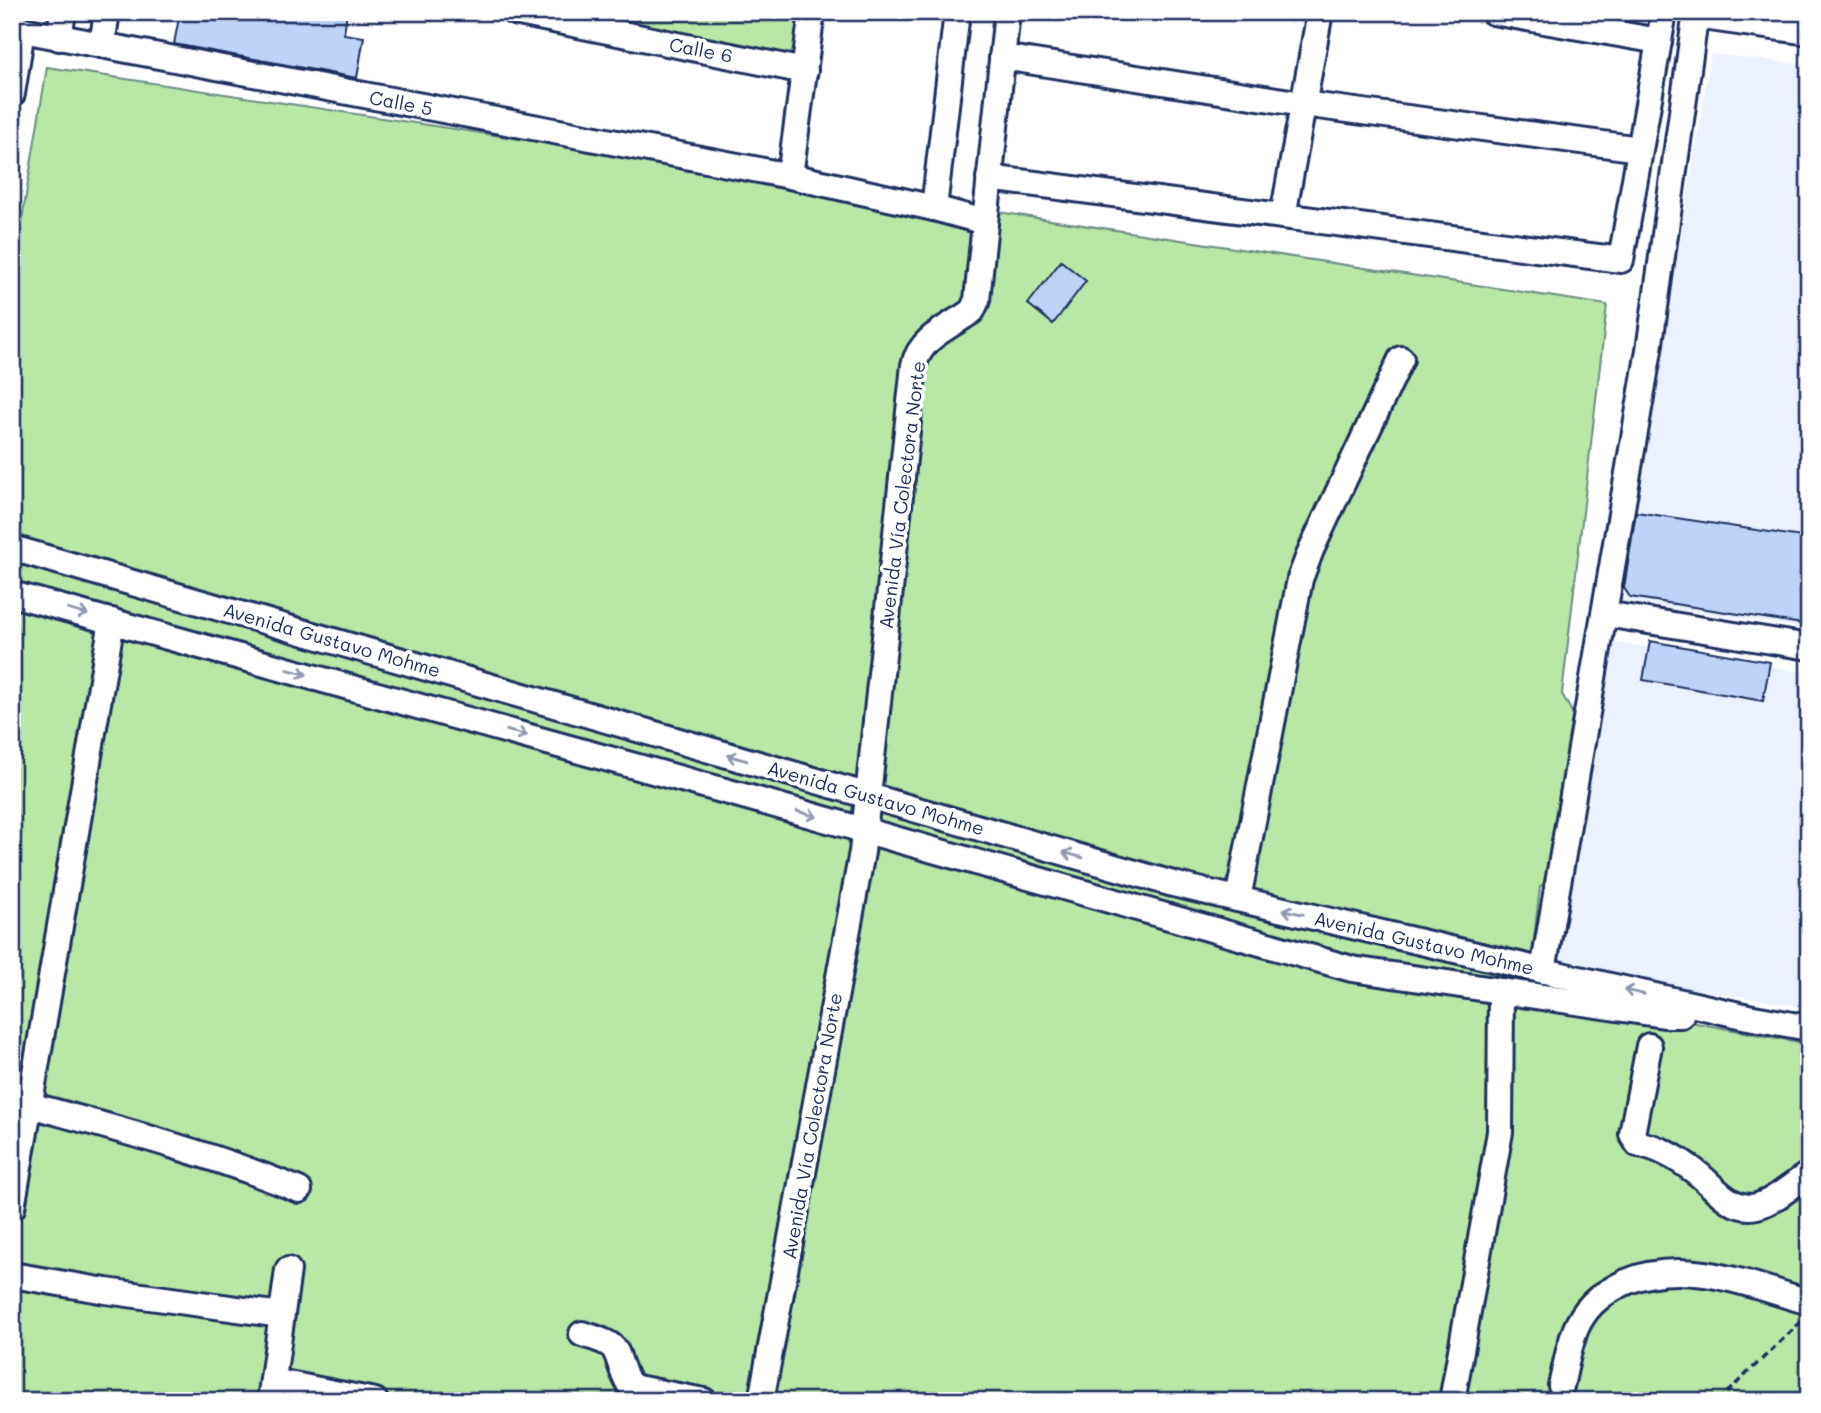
<svg xmlns="http://www.w3.org/2000/svg" width="1821" height="1413" viewBox="0 0 1821 1413" font-family="Mali,sans-serif">
	<style>
		.built { fill: #ebf2fd }
		.green { fill: #b8e7a6; stroke: #6a8b82; stroke-width: 2 }
		.building { fill: #bdd3f7; stroke: #1b2f5e; stroke-width: 2 }
		.lines { fill: none; stroke-linecap: round; stroke-linejoin: round }
		.minor-casing { stroke: #1b2f5e; stroke-width: 30 }
		.path { stroke: #1b2f5e; stroke-width: 3.5; stroke-dasharray: 7 5; stroke-linecap: butt }
		.minor { stroke: #fff; stroke-width: 24 }
		.oneway { stroke: #8d97ae }
		.labels { text-anchor: middle; stroke-width: 7; stroke-linejoin: round; paint-order: stroke }
		.street-label { font-size: 19px; fill: #1b2f5e; stroke: #fff }
	</style>
	<rect width="100%" height="100%" fill="#fff"/>
	<filter id="ink" filterUnits="userSpaceOnUse"><feTurbulence type="fractalNoise" baseFrequency=".0143" numOctaves="2"/><feDisplacementMap in="SourceGraphic" scale="14" xChannelSelector="R" yChannelSelector="G"/><feConvolveMatrix kernelMatrix="1 2 1 2 8 2 1 2 1" color-interpolation-filters="sRGB"/></filter>
	<g filter="url(#ink)">
		<g class="built">
			<path d="M1711 54 1809 65V629L1621 601Z"/>
			<path d="M1607 641 1809 673V1008L1556 966Z"/>
		</g>
		<g class="green">
			<path d="M638 12H804L797 56 635 31Z"/>
			<path d="M47 67 1607 305 1562 694 1573 714V770L1555 872 1540 887 1530 972 1550 996 1809 1044V1401H12V280Z"/>
		</g>
		<g class="building">
			<path d="M180 12H347L344 34 364 37 357 78 174 44Z"/>
			<path d="M1061 261 1086 281 1053 324 1028 304Z"/>
			<path d="M1636 512 1809 538V625L1630 597 1624 588Z"/>
			<path d="M1650 641 1770 662 1763 701 1643 680Z"/>
		</g>
		<g class="lines">
			<defs>
				<g id="minor">
					<path d="M514 12 805 71"/>
					<path d="M1493 12 1659 41"/>
					<path d="M1696 16 1809 32"/>
					<path d="M12 28 790 176 934 208 985 222"/>
					<path d="M59 38 63 12"/>
					<path d="M102 45 107 12"/>
					<path d="M1002 57 1303 104 1640 149"/>
					<path d="M12 94 22 30"/>
					<path d="M790 176 812 12"/>
					<path d="M989 178 1621 260 1664 12"/>
					<path d="M934 208 957 12"/>
					<path d="M1283 216 1320 12"/>
					<path d="M12 548 1173 884 1566 976 1748 1017 1809 1028"/>
					<path d="M12 594 754 799 1352 969 1664 1015H1681"/>
					<path d="M1605 614 1809 647"/>
					<path d="M1238 899 1300 579 1311 550 1401 359"/>
					<path d="M1543 971 1649 350 1696 12"/>
					<path d="M1649 1046 1632 1134 1638 1144C1660 1147 1679 1159 1697 1173 1714 1186 1731 1212 1757 1206 1774 1202 1793 1184 1809 1174"/>
					<path d="M30 1105C121 1130 212 1154 299 1190"/>
					<path d="M12 1208 112 621"/>
					<path d="M12 1275 106 1291 281 1315"/>
					<path d="M582 1334C628 1347 610 1350 629 1384L637 1388 704 1401"/>
					<path d="M273 1381 375 1401"/>
					<path d="M1561 1386C1566 1366 1569 1342 1578 1324 1589 1302 1605 1292 1626 1282 1685 1257 1750 1285 1809 1302"/>
					<path d="M270 1401 288 1270"/>
					<path d="M761 1401 862 852 914 365C920 339 945 329 966 315L972 311 977 300 1007 12"/>
					<path d="M1452 1401 1500 1132 1501 991"/>
				</g>
			</defs>
			<use href="#minor" class="minor-casing"/>
			<path class="path" d="M1718 1401 1802 1321"/>
			<use href="#minor" class="minor"/>
		</g>
		<defs><path id="oneway-shaft" d="M-6 0H5M1.5-3L5.5 0L1.5 3" fill="none" stroke-width="1.6" stroke-linecap="round" stroke-linejoin="round" transform="scale(1.75)"/></defs>
		<g class="oneway">
			<use href="#oneway-shaft" transform="translate(78 612) rotate(15)"/>
			<use href="#oneway-shaft" transform="translate(297 672) rotate(15)"/>
			<use href="#oneway-shaft" transform="translate(517 733) rotate(15)"/>
			<use href="#oneway-shaft" transform="translate(737 758) rotate(-164)"/>
			<use href="#oneway-shaft" transform="translate(807 814) rotate(16)"/>
			<use href="#oneway-shaft" transform="translate(1073 855) rotate(-164)"/>
			<use href="#oneway-shaft" transform="translate(1293 912) rotate(-167)"/>
			<use href="#oneway-shaft" transform="translate(1634 992) rotate(-167)"/>
		</g>
	</g>
	<g class="labels">
		<g class="street-label">
			<text transform="translate(701 50) rotate(11)" y="7">Calle 6</text>
			<text transform="translate(401 103) rotate(11)" y="7">Calle 5</text>
			<text transform="translate(902 495) rotate(-83)" y="7">Avenida Vía Colectora Norte</text>
			<text transform="translate(332 640) rotate(16)" y="7">Avenida Gustavo Mohme</text>
			<text transform="translate(876 798) rotate(16)" y="7">Avenida Gustavo Mohme</text>
			<text transform="translate(1424 943) rotate(13)" y="7">Avenida Gustavo Mohme</text>
			<text transform="translate(812 1126) rotate(-80)" y="7">Avenida Vía Colectora Norte</text>
		</g>
	</g>
	<rect width="1821" height="1413" fill="none" stroke="#fff" stroke-width="42"/>
	<rect x="21" y="21" width="1779" height="1371" fill="none" stroke="#1b2f5e" stroke-width="2.5" filter="url(#ink)"/>
</svg>
